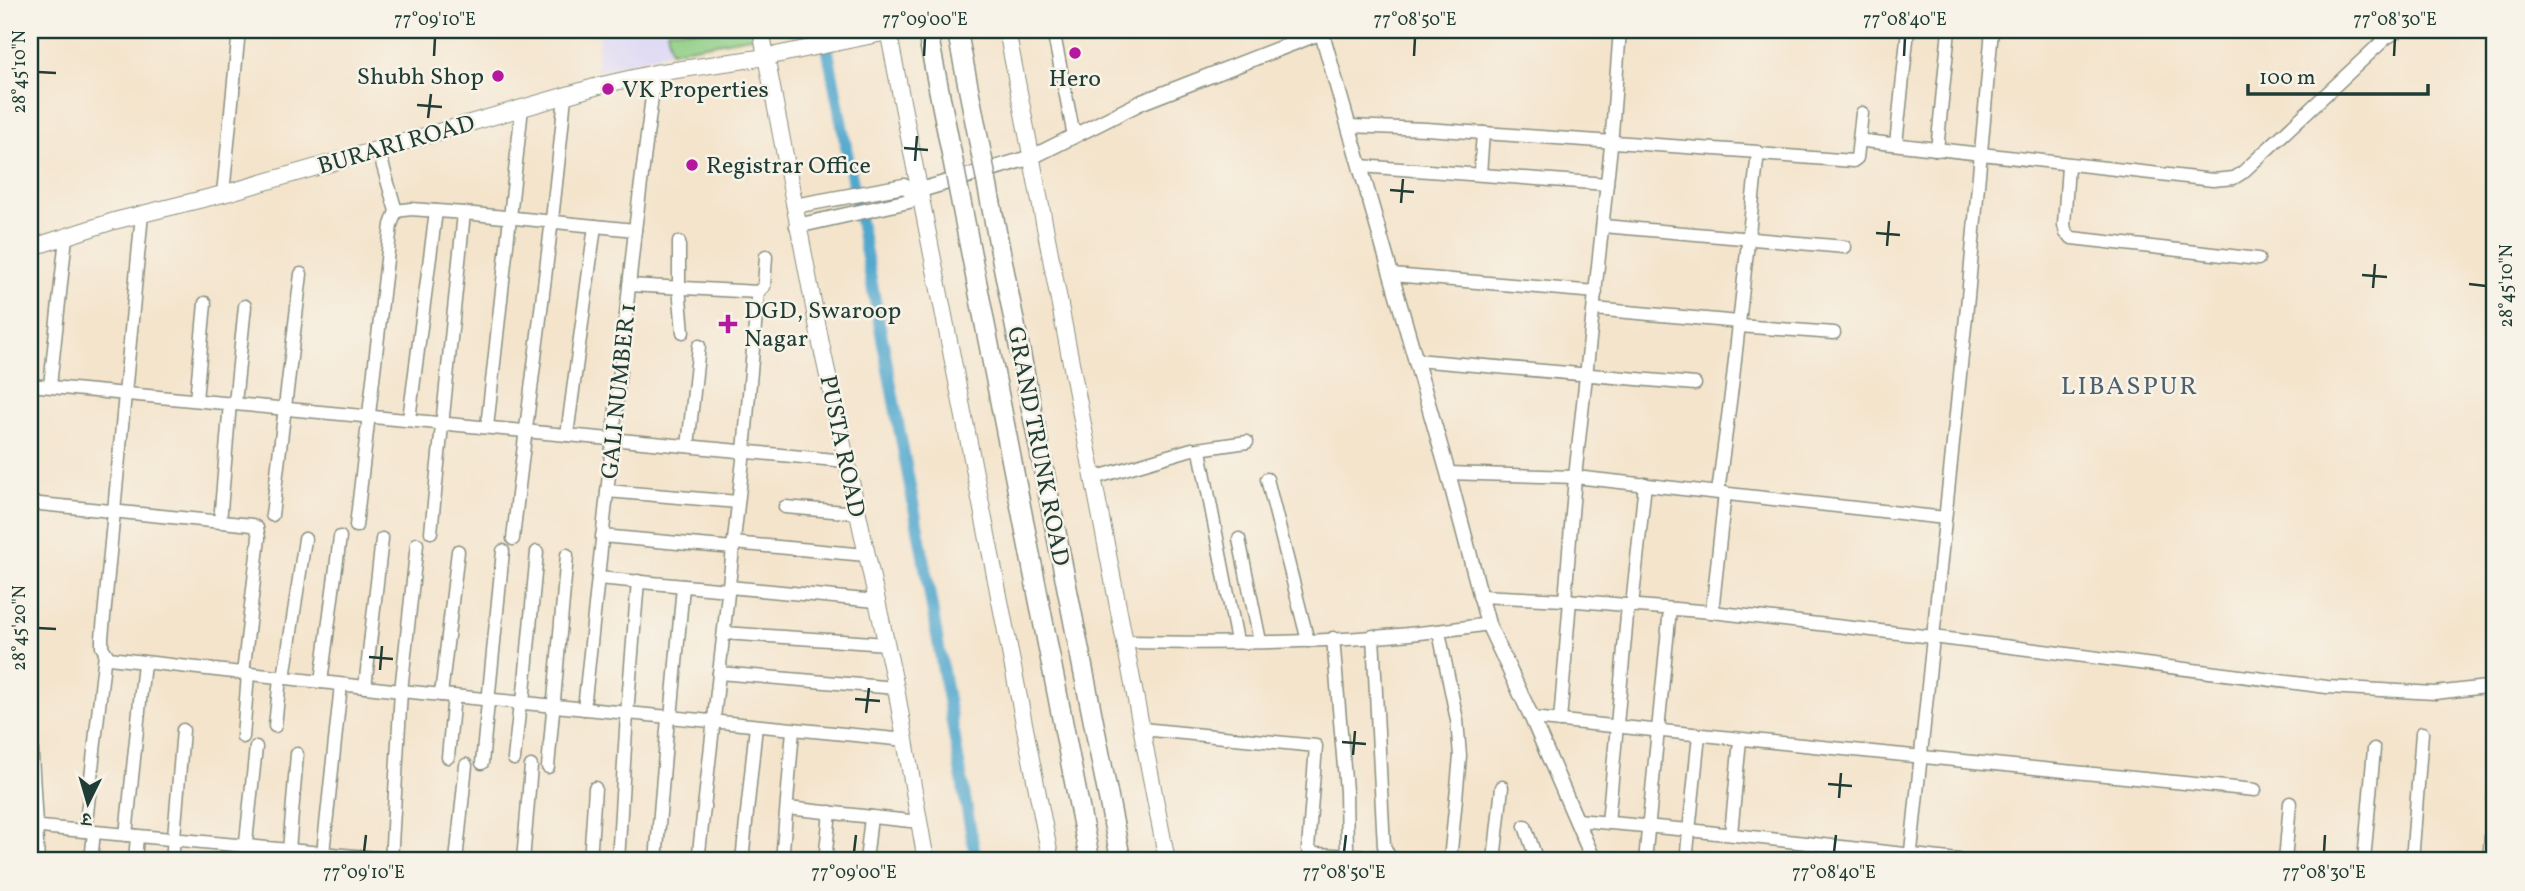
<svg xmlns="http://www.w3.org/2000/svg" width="2525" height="891" viewBox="0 0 2525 891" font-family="Vollkorn,'Noto Serif Devanagari',serif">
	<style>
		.built { fill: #dbd6f7 }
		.green { fill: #8fce84; stroke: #57865c; stroke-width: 2 }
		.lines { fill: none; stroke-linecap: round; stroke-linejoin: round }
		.canal { stroke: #51a7cd; stroke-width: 12 }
		.minor-casing { stroke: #8a9080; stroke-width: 15 }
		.tertiary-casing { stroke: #8a9080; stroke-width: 17 }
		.secondary-casing { stroke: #8a9080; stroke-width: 18 }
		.trunk-casing { stroke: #8a9080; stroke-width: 22 }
		.minor { stroke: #fff; stroke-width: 12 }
		.tertiary { stroke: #fff; stroke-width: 14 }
		.secondary { stroke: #fff; stroke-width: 16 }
		.trunk { stroke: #fff; stroke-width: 19 }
		.trunk-bridge-casing { stroke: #8a9080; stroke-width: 22; stroke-linecap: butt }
		.trunk-bridge { stroke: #fff; stroke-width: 19 }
		.ticks { fill: none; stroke: #1f3d34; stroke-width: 2.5 }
		.poi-dot { fill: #b5179e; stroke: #f7f3e8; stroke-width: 2.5 }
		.labels { text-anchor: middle; stroke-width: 5; stroke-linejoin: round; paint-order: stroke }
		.poi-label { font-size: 24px; fill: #1f3d34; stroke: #f7f3e8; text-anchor: start }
		.street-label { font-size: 24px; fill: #1f3d34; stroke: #f7f3e8 }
		.neighbourhood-label { font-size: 26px; letter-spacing: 2px; fill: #4f606d; stroke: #f7f3e8 }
		.neatline { fill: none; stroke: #1f3d34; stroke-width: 2.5 }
		.ticks-label { font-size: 18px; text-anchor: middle; fill: #1f3d34 }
	</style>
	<rect width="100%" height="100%" fill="#f7f3e8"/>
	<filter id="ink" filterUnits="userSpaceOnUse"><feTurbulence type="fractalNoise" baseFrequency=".0143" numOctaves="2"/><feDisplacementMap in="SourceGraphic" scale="14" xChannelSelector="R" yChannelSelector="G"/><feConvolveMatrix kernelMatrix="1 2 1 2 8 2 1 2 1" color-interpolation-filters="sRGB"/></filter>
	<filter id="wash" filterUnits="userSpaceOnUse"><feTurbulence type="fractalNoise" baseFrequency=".00686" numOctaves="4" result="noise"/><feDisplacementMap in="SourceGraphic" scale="28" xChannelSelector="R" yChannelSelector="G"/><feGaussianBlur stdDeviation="1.57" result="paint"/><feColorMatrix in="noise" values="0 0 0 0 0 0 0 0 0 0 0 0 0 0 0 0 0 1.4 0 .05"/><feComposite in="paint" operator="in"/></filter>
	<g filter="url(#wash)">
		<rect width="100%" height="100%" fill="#f4e4cc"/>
		<path class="built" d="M600 30H667L671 51 596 72Z"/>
		<path class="green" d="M667 30H754L756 36 671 51Z"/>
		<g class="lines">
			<path class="canal" d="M824 30 922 550 976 861"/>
		</g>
	</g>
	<g filter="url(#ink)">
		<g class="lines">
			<defs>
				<g id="minor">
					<path d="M1053 30 1074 136"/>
					<path d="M1349 126 1426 129 1758 152 1732 387 1718 492"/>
					<path d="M1865 141 2213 180 2234 178 2242 173 2386 38 2400 30"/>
					<path d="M1896 144 1908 30"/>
					<path d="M1937 150 1949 30"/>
					<path d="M1759 154 1853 161 1857 158 1862 113"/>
					<path d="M1360 166 1607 184"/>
					<path d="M2068 166 2064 225 2066 233 2072 238 2258 259"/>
					<path d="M1480 174 1483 133"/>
					<path d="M223 194 239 30"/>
					<path d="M396 211 411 209 464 213 635 230"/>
					<path d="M142 214 102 638V647L109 658 401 691 906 740"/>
					<path d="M1603 226 1845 247"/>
					<path d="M679 242V287L683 332"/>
					<path d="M1392 275 1596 292"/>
					<path d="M629 285 758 292 764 286 766 256"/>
					<path d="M1594 309 1739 322"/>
					<path d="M1739 326 1834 333"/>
					<path d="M1416 360 1695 384"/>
					<path d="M30 385 846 461"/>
					<path d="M50 386 66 237"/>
					<path d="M196 400 205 303"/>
					<path d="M235 403 245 306"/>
					<path d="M409 419 436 211"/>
					<path d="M487 427 522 108"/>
					<path d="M567 435 595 226"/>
					<path d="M688 446 699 346"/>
					<path d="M1198 449 1247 442"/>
					<path d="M1448 473 1575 477 1611 146 1620 30"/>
					<path d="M1094 478 1192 449 1200 451 1237 641"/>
					<path d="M1267 479 1308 641"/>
					<path d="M607 491 738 502"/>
					<path d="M30 503 252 525 257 528 259 538 243 674"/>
					<path d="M785 507 857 513"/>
					<path d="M272 515 301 274"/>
					<path d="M220 522 230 403"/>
					<path d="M356 526 391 225 396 211 378 149"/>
					<path d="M431 532 464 213"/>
					<path d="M602 536 733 548"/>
					<path d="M513 539C529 391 552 244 565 95"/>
					<path d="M1239 539 1260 641"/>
					<path d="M733 543 866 555"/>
					<path d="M598 578 728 590"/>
					<path d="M729 587 876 601"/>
					<path d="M1479 596 1565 600 1712 612 1933 637 2327 687 2435 693 2495 686"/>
					<path d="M1565 600 1575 477 1945 518"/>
					<path d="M1632 606 1645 484"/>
					<path d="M1712 612 1725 493"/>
					<path d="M1439 632 1457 720 1460 756 1450 861"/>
					<path d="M724 633 887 644"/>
					<path d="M1373 636 1384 846 1390 858 1411 861"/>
					<path d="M1333 638 1346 791 1347 852 1349 855"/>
					<path d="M1126 642C1246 644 1369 643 1488 624"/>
					<path d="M719 673 896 688"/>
					<path d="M284 678 305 539"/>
					<path d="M321 682 340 537"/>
					<path d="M365 687 382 539"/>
					<path d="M441 695 458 551"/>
					<path d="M523 703 537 552"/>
					<path d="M584 709 635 230 655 73"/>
					<path d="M671 718 683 586"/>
					<path d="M1532 718 2255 790"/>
					<path d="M1560 721 1570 600"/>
					<path d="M275 726 280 678"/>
					<path d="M1142 729 1316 746 1308 849 1315 854 1390 858"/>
					<path d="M243 737 248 674"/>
					<path d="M448 757 454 696"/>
					<path d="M514 759 520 703"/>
					<path d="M482 763 503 551"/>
					<path d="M548 767 567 555"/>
					<path d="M787 808 920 822"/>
					<path d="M1577 820 1689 830 1967 861"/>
					<path d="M1608 823 1628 605"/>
					<path d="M30 826 409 861"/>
					<path d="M1525 826 1537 861"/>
					<path d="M85 831 105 653"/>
					<path d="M1731 834 1740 740"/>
					<path d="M126 835 144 663"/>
					<path d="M289 850 297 754"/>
					<path d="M323 853 341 685"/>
					<path d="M91 861 94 832"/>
					<path d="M135 861 137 836"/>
					<path d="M172 861 183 730"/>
					<path d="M244 861 256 747"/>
					<path d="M391 861 401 691 417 544"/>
					<path d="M456 861 466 765"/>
					<path d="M523 861 531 766"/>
					<path d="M590 861 595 788"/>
					<path d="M618 861 627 714 638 581"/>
					<path d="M656 861 668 718"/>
					<path d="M698 861 744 451 758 292"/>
					<path d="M742 861 756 726"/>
					<path d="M782 861 793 730"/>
					<path d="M825 861 830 812"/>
					<path d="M866 861 871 817"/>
					<path d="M1494 861 1502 787"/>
					<path d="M1645 861 1670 609"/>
					<path d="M1686 861 1699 735"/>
					<path d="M1910 861 1968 297 1992 30"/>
					<path d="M2285 861 2290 803"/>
					<path d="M2364 861 2374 749"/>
					<path d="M2412 861 2422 733"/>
					<path d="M2489 861 2495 786"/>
				</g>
				<g id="tertiary">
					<path d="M1321 30 1448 473 1488 624 1532 718 1594 861"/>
					<path d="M794 206 904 186 914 192"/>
					<path d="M797 226 909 201 914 192 1032 157 1142 102 1327 30"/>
					<path d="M30 738 37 861"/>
				</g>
				<g id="secondary">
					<path d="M761 30 821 344 896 688 926 861"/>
					<path d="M888 30 1051 861"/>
					<path d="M1007 30 1167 861"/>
					<path d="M30 248 114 221 223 194 602 85 655 73 766 57 888 32"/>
				</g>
				<g id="trunk">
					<path d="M927 30 952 156"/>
					<path d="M957 30 981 152"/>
					<path d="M991 204 1121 861"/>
					<path d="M963 212 1090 861"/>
				</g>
			</defs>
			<use href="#minor" class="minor-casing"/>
			<use href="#tertiary" class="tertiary-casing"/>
			<use href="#secondary" class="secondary-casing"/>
			<use href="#trunk" class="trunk-casing"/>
			<use href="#minor" class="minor"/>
			<use href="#tertiary" class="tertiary"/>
			<use href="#secondary" class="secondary"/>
			<use href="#trunk" class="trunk"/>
			<defs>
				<g id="trunk-bridge">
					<path d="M981 152 991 204"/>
					<path d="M952 156 963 212"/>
				</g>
			</defs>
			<use href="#trunk-bridge" class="trunk-bridge-casing"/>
			<use href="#trunk-bridge" class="trunk-bridge"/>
		</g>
	</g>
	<path class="ticks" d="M434 56 435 38M924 56 925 38M1414 56 1415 38M1904 56 1905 38M2394 56 2395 38M38 72 56 73M417 105 442 107M428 118 431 94M904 148 928 150M915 161 917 136M1390 190 1414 192M1401 203 1403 179M1876 233 1900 235M1887 246 1889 221M2362 275 2387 277M2469 284 2486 286M2373 288 2375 264M38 628 56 629M369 657 393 659M380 670 382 646M855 699 880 701M866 713 869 688M1342 742 1366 744M1353 755 1355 731M1828 784 1852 786M1839 798 1841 773M364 852 366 835M854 852 856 835M1344 852 1346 835M1834 852 1836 835M2324 852 2325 835"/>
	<g class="poi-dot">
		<circle cx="1075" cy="53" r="7"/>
		<circle cx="498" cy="76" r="7"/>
		<circle cx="608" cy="89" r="7"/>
		<circle cx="692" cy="165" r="7"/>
		<path d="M724.5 313.5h7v7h7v7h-7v7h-7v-7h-7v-7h7z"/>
	</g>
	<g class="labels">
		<g class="poi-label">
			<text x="484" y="84" text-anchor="end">Shubh Shop</text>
			<text x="1075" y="86" text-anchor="middle">Hero</text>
			<text x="622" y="97">VK Properties</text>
			<text x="706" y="173">Registrar Office</text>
			<text x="744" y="318">DGD, Swaroop<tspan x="744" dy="28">Nagar</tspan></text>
		</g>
		<g class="street-label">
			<text transform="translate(396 144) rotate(-16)" y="8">BURARI ROAD</text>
			<text transform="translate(618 391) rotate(-84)" y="8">GALI NUMBER 1</text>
			<text transform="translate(843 446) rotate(78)" y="8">PUSTA ROAD</text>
			<text transform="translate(1039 446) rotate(79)" y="8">GRAND TRUNK ROAD</text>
		</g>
		<g class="neighbourhood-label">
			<text x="2130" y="394">LIBASPUR</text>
		</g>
	</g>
	<rect width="2525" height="891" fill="none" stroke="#f7f3e8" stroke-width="77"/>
	<g transform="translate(88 803) rotate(185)" stroke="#f7f3e8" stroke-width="5" paint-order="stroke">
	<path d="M0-5L12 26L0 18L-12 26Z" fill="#1f3d34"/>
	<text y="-10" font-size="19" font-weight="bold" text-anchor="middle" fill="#1f3d34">उ</text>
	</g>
	<path d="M2248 84v10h180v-10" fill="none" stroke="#1f3d34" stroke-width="3.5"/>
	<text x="2259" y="84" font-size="21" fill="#1f3d34" stroke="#f7f3e8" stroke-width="5" paint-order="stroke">100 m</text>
	<rect x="38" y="38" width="2448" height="814" class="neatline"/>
	<g class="ticks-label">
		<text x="435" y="25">77°09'10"E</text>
		<text x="925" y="25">77°09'00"E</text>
		<text x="1415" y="25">77°08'50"E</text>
		<text x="1905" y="25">77°08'40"E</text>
		<text x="2395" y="25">77°08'30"E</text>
		<text transform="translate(19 72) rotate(-90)" y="6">28°45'10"N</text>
		<text transform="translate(2506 286) rotate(-90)" y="6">28°45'10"N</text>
		<text transform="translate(19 628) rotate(-90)" y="6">28°45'20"N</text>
		<text x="364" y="878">77°09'10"E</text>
		<text x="854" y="878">77°09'00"E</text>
		<text x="1344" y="878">77°08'50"E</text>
		<text x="1834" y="878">77°08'40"E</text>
		<text x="2324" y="878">77°08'30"E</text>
	</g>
</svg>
